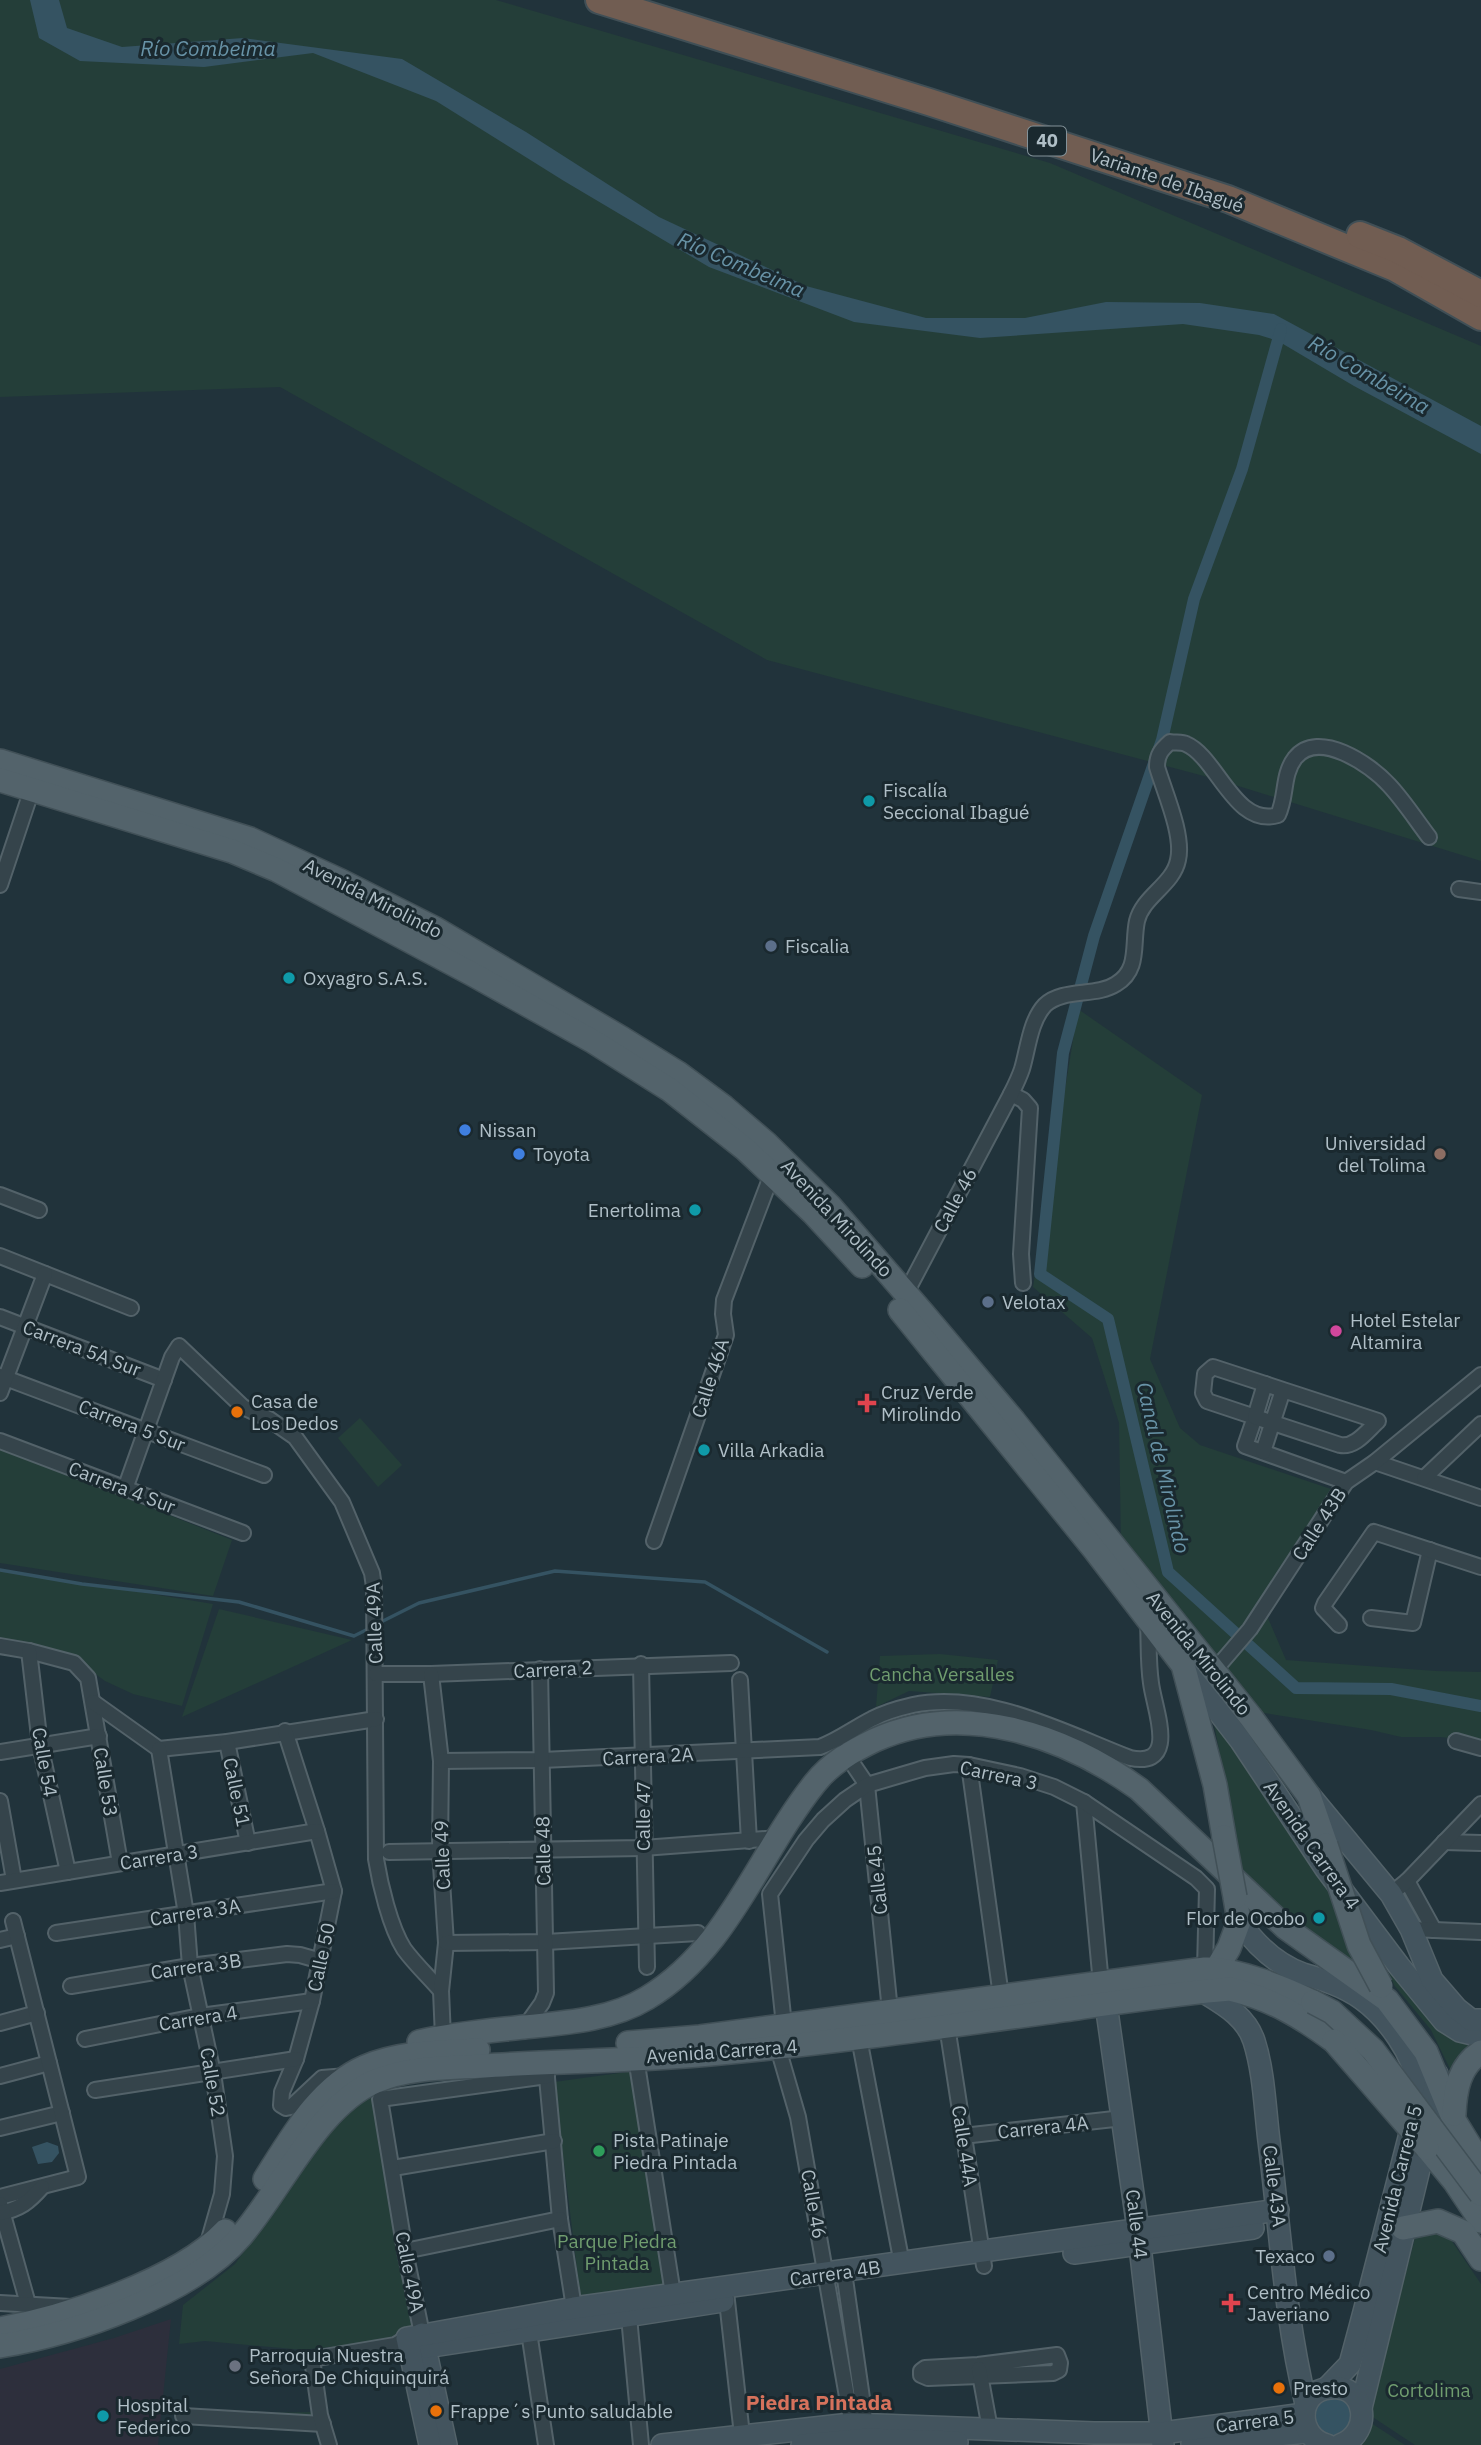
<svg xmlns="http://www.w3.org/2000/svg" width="1481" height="2445" viewBox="0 0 1481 2445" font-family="'IBM Plex Sans',sans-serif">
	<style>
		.medical { fill: #2d2f3c }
		.green { fill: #243e39 }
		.water { fill: #355362 }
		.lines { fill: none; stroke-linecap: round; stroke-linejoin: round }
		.stream { stroke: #355362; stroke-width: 3.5 }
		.canal { stroke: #355362; stroke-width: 12 }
		.street-casing { stroke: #536269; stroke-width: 18 }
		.secondary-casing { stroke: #536269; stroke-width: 24 }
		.primary-casing { stroke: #415057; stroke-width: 26 }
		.highway-casing { stroke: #404f56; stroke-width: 30 }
		.street { stroke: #35444b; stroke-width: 14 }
		.secondary { stroke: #43545e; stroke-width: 21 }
		.primary { stroke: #53636b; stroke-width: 23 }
		.highway { stroke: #715d52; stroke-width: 26 }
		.primary-bridge-casing { stroke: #415057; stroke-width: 26; stroke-linecap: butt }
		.primary-bridge { stroke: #53636b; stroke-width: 23 }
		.culture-dot { fill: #0f9aa8; stroke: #1a292f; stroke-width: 2.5 }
		.service-dot { fill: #5c6f8a; stroke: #1a292f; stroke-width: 2.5 }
		.shop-dot { fill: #3f7fe0; stroke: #1a292f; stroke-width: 2.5 }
		.education-dot { fill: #8d6e63; stroke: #1a292f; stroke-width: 2.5 }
		.hotel-dot { fill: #d1479c; stroke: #1a292f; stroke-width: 2.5 }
		.health-dot { fill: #e0444e; stroke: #1a292f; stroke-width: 2.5 }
		.food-dot { fill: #e8710a; stroke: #1a292f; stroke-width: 2.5 }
		.leisure-dot { fill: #2e9e5b; stroke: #1a292f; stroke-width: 2.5 }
		.worship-dot { fill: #6b7280; stroke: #1a292f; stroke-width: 2.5 }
		.labels { text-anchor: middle; stroke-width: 6; stroke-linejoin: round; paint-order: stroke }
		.shield { fill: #1a292f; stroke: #839299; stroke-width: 2 }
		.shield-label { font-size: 18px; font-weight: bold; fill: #b0bfc7 }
		.street-label { font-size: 19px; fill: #b0bfc7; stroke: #1a292f }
		.poi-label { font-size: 19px; fill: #b0bfc7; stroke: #1a292f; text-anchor: start }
		.park-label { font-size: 19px; fill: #709d6f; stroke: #1a292f }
		.water-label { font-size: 21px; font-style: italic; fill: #6893a7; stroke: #1a292f }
		.neighbourhood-label { font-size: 21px; font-weight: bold; fill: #d6725c; stroke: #1a292f }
	</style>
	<rect width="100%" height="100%" fill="#21333b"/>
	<path class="medical" d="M171 2319 158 2445H0V2369L114 2338Z"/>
	<g class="green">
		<path d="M0 0H496L1050 163 1481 346V861L1219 780 767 660 280 387 0 397Z"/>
		<path d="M1078 1009 1202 1095 1150 1359 1180 1428 1200 1445 1331 1489 1265 1611 1286 1660 1436 1671 1481 1672V1741L1440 1737H1401L1371 1730 1258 1712 1121 1547 1119 1423 1092 1338 1033 1287Z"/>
		<path d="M360 1418 402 1465 378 1487 338 1438Z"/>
		<path d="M0 1448 232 1540 213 1596 0 1563Z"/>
		<path d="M0 1569 213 1604 182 1706 133 1694 105 1681 74 1658 0 1643Z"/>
		<path d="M219 1609 352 1640 182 1717Z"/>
		<path d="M940 1654 998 1660 990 1697 909 1691 876 1707 880 1656Z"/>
		<path d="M1212 1713 1326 1878 1367 1972 1299 1926 1242 1872Z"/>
		<path d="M1376 1940 1480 2040 1456 2058 1451 2071 1431 2030 1394 1985Z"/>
		<path d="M634 2071 664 2290 581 2301 554 2082Z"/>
		<path d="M375 2092 414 2327 392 2341 310 2349 318 2417 250 2415V2413L314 2412 304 2350 205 2341 179 2344 183 2305 235 2264 341 2114Z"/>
		<path d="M1418 2227 1449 2237 1481 2284V2445H1415L1368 2414Z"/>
		<path d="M1371 2423 1405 2445H1362L1365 2430Z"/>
	</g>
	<g class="water">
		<path d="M30 0H59L67 28 122 47 243 38 402 59 526 132 659 217 806 286 926 318H1025L1106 302 1200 303 1274 314 1481 426V454L1354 386 1278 341 1259 335 1183 324 980 338 854 322 709 267 564 181 436 101 313 53 204 67 80 61 39 38Z"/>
		<path d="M47 2142 58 2146 59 2153 52 2162 38 2164 32 2147Z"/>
		<path d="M1332 2395 1351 2404 1353 2426C1336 2438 1335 2440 1317 2428 1313 2406 1312 2406 1332 2395Z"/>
	</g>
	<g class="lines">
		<g class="stream">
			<path d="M0 1570 82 1584 239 1602 354 1636 370 1628"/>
			<path d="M377 1624 419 1603 555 1571 705 1582 827 1652"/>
		</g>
		<path class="canal" d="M1281 329 1242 469 1194 599 1162 740 1094 936 1063 1053 1040 1274 1108 1319 1168 1572 1296 1688 1391 1689 1481 1706"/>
		<defs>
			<g id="street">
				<path d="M0 885 34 783"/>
				<path d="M1459 889 1481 892"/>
				<path d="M1011 1094 1023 1100 1030 1108 1021 1254 1023 1283"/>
				<path d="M0 1195 39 1210"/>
				<path d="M0 1256 131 1308"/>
				<path d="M902 1297 906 1293 1011 1094C1015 1086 1019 1078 1022 1069 1028 1049 1030 1021 1045 1005 1063 988 1096 997 1116 984 1140 970 1132 944 1137 921 1143 896 1173 885 1178 860 1184 835 1164 791 1157 767 1157 755 1161 750 1170 742 1175 743 1182 742 1186 744 1217 757 1235 828 1278 815 1287 796 1282 775 1295 758 1318 729 1370 764 1389 785 1404 801 1416 820 1429 837"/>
				<path d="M0 1317 164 1380"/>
				<path d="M0 1376 264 1475"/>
				<path d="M1265 1384 1213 1367 1205 1374 1203 1393 1207 1401 1255 1417 1245 1446 1346 1482"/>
				<path d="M0 1393 45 1274"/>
				<path d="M0 1441 243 1533"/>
				<path d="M1263 1452 1283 1390 1265 1384 1255 1417 1340 1445C1355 1448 1367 1431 1378 1421L1283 1390"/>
				<path d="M1375 1462 1481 1498"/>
				<path d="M1424 1478 1481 1424"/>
				<path d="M125 1489 172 1357 179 1346 243 1407 269 1419 295 1437 342 1502 372 1573 374 1587 376 1859C380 1884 390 1927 404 1949 415 1964 429 1977 441 1991"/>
				<path d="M654 1541 726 1335 723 1314 724 1300 772 1174"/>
				<path d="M1371 1618 1413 1623 1430 1550"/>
				<path d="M1339 1625 1323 1608 1325 1603 1374 1532 1481 1567"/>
				<path d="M0 1646 29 1651 74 1663 88 1678 120 1863"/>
				<path d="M29 1651 40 1745 68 1872"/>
				<path d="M641 1664 647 1967"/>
				<path d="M1214 1671 1250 1629 1346 1482 1375 1462 1481 1375"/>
				<path d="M376 1674H431L731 1663"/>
				<path d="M431 1674 441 1761 440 1850 446 1943 441 1991 443 2037"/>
				<path d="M740 1680 749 1841"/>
				<path d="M93 1702 159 1749 227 1742 376 1719"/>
				<path d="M285 1731 317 1831 334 1891 312 2001 296 2059 282 2092 281 2105 286 2108 291 2107 322 2078 347 2076"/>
				<path d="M1456 1741 1481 1748"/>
				<path d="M227 1742 248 1843"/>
				<path d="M159 1749 186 1914 190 1966 213 2073 225 2156 222 2194 208 2243"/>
				<path d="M844 1751 867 1785 890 2011"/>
				<path d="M0 1752 99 1736"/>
				<path d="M441 1761 542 1760 820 1747C839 1740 854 1728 872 1719 883 1713 900 1708 913 1705 985 1690 1065 1733 1130 1758 1180 1768 1154 1709 1151 1683 1148 1663 1149 1643 1148 1622"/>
				<path d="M969 1765 1001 1996"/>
				<path d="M0 1801 14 1880"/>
				<path d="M1084 1802 1101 1984"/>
				<path d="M1444 1842 1481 1843"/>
				<path d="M389 1852 643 1848 778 1838"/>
				<path d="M1407 1881 1434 1930"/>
				<path d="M0 1883 317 1831"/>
				<path d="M1391 1894 1407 1881 1481 1804"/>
				<path d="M1411 1929 1481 1932"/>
				<path d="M56 1933 334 1891"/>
				<path d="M0 1940 17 1936"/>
				<path d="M446 1943 546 1942 698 1933"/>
				<path d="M71 1986 190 1966 287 1954 300 1955 321 1961"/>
				<path d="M0 2023 37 2013"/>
				<path d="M784 2025 770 1894 806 1840 823 1820 845 1800 867 1785 925 1768 954 1764 969 1765 1020 1776 1054 1787 1084 1802 1196 1878 1207 1889 1205 1969"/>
				<path d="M947 2026 984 2266"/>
				<path d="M525 2027 542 2003 546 1993 540 1669"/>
				<path d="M859 2038 902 2264"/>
				<path d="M85 2039 200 2016 312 2001"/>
				<path d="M778 2048 798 2117 853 2431"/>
				<path d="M636 2058 673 2294"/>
				<path d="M546 2067 560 2219 575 2314"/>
				<path d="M0 2076 49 2063"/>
				<path d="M95 2090 296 2059"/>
				<path d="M0 2128 62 2113"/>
				<path d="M963 2136 1123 2118"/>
				<path d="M393 2168 554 2141"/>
				<path d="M0 2197 78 2177 13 1921"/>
				<path d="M0 2204 28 2304"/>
				<path d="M0 2213C20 2209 29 2202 42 2187"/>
				<path d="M405 2251 560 2219"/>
				<path d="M844 2272 867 2433"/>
				<path d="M726 2292 742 2435 741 2442"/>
				<path d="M0 2303 71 2307"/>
				<path d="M629 2317 641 2445"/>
				<path d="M529 2332 546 2445"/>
				<path d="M422 2334 405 2251 380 2099 547 2076"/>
				<path d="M1057 2355 1060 2363 1059 2370 1053 2373 928 2378 921 2375V2371L925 2368 978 2365Z"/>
				<path d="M979 2369 990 2429"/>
				<path d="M183 2416 323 2424"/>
				<path d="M329 2445 320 2415 312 2359 395 2345 407 2338"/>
			</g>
			<g id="secondary">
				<path d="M1184 1667 1241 1741 1326 1869 1399 1966 1444 2021 1460 2031 1481 2036"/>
				<path d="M1310 1796 1391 1894 1411 1929 1432 1980 1457 2009 1471 2020H1481"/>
				<path d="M1239 1921C1255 1944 1277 1965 1303 1974 1324 1980 1344 1986 1362 1999 1387 2017 1414 2054 1418 2086 1420 2101 1405 2152 1401 2169 1384 2234 1368 2299 1350 2364L1327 2388"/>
				<path d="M1202 1991C1223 2004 1246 2016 1254 2041 1264 2072 1265 2109 1269 2141 1280 2229 1285 2318 1306 2404"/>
				<path d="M1106 2004 1138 2229 1163 2445"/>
				<path d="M1074 2253 1253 2228"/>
				<path d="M422 2334 446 2445"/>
				<path d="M426 2347 723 2301"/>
				<path d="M1361 2408 1421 2161 1437 2074"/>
				<path d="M1192 2443 1308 2432"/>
				<path d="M430 2445 407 2338 574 2308 1278 2210"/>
				<path d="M662 2445 851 2424 1094 2433H1162L1304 2414"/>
				<path d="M802 2445 868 2439 957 2442"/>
				<path d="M1327 2445C1296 2437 1296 2391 1330 2388 1366 2383 1374 2433 1340 2445"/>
			</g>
			<g id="primary">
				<path d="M0 761 250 839 341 881 434 928 623 1039 678 1073 724 1107 766 1143 830 1206 922 1312 1014 1421 1250 1716 1309 1796 1326 1845"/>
				<path d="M0 780 232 851 277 870 474 975 594 1042 670 1090 745 1149 813 1213 862 1266"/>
				<path d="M900 1310 1094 1549 1183 1665 1215 1785 1224 1837"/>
				<path d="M1217 1968 1229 1948 1239 1921 1235 1897"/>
				<path d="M419 2042C453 2034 489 2031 524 2027 564 2023 611 2020 647 1998 729 1949 758 1854 815 1783 831 1763 852 1751 875 1740 963 1700 1064 1735 1139 1789L1286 1928 1387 2000 1426 2052 1454 2120 1481 2164"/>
				<path d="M628 2043 700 2037 1205 1969C1236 1968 1286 1989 1313 2002"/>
				<path d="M1454 2114C1455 2090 1459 2066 1481 2052"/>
				<path d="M1427 2148 1455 2182 1481 2221"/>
				<path d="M265 2179C291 2138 319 2087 365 2067 400 2052 441 2052 478 2050"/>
				<path d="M1403 2228 1438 2221 1463 2232 1481 2259"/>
				<path d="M0 2329C66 2317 179 2280 225 2231"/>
				<path d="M0 2346C74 2334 192 2294 241 2236 281 2190 318 2105 376 2081 409 2067 447 2068 482 2066 558 2061 635 2061 710 2054 833 2043 955 2025 1077 2008 1128 2001 1179 1993 1230 1989 1272 1999 1300 2016 1334 2041"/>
			</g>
			<g id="highway">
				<path d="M599 0 929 102 1228 199 1395 268 1481 317"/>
				<path d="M1360 235 1398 250 1481 294"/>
			</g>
		</defs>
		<use href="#street" class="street-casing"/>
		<use href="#secondary" class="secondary-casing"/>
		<use href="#primary" class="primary-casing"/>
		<use href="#highway" class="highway-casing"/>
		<use href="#street" class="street"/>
		<use href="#secondary" class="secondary"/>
		<use href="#primary" class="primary"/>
		<use href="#highway" class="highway"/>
		<defs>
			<g id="primary-bridge">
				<path d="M1224 1837 1235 1897"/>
				<path d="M1326 1845 1359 1945 1381 1986"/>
				<path d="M1313 2002 1332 2012 1373 2050 1481 2194"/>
				<path d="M1334 2041 1427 2148"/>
			</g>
		</defs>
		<use href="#primary-bridge" class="primary-bridge-casing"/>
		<use href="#primary-bridge" class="primary-bridge"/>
	</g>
	<g class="culture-dot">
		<circle cx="869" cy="801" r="7"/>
		<circle cx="289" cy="978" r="7"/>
		<circle cx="695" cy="1210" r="7"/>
		<circle cx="704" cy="1450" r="7"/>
		<circle cx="1319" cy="1918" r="7"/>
		<circle cx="103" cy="2416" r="7"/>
	</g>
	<g class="service-dot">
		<circle cx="771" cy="946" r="7"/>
		<circle cx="988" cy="1302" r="7"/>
		<circle cx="1329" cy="2256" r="7"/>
	</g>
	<g class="shop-dot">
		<circle cx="465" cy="1130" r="7"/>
		<circle cx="519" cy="1154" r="7"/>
	</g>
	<circle class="education-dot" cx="1440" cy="1154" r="7"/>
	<circle class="hotel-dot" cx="1336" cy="1331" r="7"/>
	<g class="health-dot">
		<path d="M863.5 1392.5h7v7h7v7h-7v7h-7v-7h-7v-7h7z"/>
		<path d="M1227.5 2292.5h7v7h7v7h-7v7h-7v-7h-7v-7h7z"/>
	</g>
	<g class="food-dot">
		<circle cx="237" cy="1412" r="7"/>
		<circle cx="1279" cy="2388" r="7"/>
		<circle cx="436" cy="2411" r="7"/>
	</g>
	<circle class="leisure-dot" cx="599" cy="2151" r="7"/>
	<circle class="worship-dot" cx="235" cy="2366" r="7"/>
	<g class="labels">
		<rect class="shield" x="1028" y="126.5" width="38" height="29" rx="5"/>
		<g class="shield-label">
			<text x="1047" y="147">40</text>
		</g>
		<g class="street-label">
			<text transform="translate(1167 180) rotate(19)" y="7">Variante de Ibagué</text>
			<text transform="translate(373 898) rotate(27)" y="7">Avenida Mirolindo</text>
			<text transform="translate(955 1200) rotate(-62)" y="7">Calle 46</text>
			<text transform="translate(837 1218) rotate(47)" y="7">Avenida Mirolindo</text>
			<text transform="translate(82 1348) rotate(21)" y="7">Carrera 5A Sur</text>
			<text transform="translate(710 1378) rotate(-72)" y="7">Calle 46A</text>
			<text transform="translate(132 1425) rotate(21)" y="7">Carrera 5 Sur</text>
			<text transform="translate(122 1487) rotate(21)" y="7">Carrera 4 Sur</text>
			<text transform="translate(1319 1524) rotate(-57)" y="7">Calle 43B</text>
			<text transform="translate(374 1623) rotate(-92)" y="7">Calle 49A</text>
			<text transform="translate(1199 1653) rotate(51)" y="7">Avenida Mirolindo</text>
			<text transform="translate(553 1669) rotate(-3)" y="7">Carrera 2</text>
			<text transform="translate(648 1756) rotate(-3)" y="7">Carrera 2A</text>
			<text transform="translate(45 1762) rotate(80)" y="7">Calle 54</text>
			<text transform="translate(999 1775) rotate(12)" y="7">Carrera 3</text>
			<text transform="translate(106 1782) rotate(81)" y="7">Calle 53</text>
			<text transform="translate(237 1792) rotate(78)" y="7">Calle 51</text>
			<text transform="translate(643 1816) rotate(-90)" y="7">Calle 47</text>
			<text transform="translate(1312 1845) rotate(55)" y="7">Avenida Carrera 4</text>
			<text transform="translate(543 1851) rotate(-91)" y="7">Calle 48</text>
			<text transform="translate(442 1855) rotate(-92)" y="7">Calle 49</text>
			<text transform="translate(159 1857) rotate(-9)" y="7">Carrera 3</text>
			<text transform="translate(877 1880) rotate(-96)" y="7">Calle 45</text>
			<text transform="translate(195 1912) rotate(-9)" y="7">Carrera 3A</text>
			<text transform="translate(321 1957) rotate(-78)" y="7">Calle 50</text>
			<text transform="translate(196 1966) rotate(-8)" y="7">Carrera 3B</text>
			<text transform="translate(198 2018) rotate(-9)" y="7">Carrera 4</text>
			<text transform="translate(722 2051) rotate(-4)" y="7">Avenida Carrera 4</text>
			<text transform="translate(213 2082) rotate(80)" y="7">Calle 52</text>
			<text transform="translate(1043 2127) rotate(-6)" y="7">Carrera 4A</text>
			<text transform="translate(965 2146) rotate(81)" y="7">Calle 44A</text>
			<text transform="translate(1397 2179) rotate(-76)" y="7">Avenida Carrera 5</text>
			<text transform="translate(1275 2186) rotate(83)" y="7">Calle 43A</text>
			<text transform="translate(814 2204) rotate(80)" y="7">Calle 46</text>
			<text transform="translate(1137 2224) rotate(83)" y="7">Calle 44</text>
			<text transform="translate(410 2272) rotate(79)" y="7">Calle 49A</text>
			<text transform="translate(835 2273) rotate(-8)" y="7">Carrera 4B</text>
			<text transform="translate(1255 2421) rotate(-7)" y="7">Carrera 5</text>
		</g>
		<g class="poi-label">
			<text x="883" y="797">Fiscalía<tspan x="883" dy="22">Seccional Ibagué</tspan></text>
			<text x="785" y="953">Fiscalia</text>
			<text x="303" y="985">Oxyagro S.A.S.</text>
			<text x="479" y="1137">Nissan</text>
			<text x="1426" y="1150" text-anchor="end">Universidad<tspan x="1426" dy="22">del Tolima</tspan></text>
			<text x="533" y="1161">Toyota</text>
			<text x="681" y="1217" text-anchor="end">Enertolima</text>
			<text x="1002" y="1309">Velotax</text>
			<text x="1350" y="1327">Hotel Estelar<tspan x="1350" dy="22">Altamira</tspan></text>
			<text x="881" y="1399">Cruz Verde<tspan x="881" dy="22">Mirolindo</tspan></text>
			<text x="251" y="1408">Casa de<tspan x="251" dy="22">Los Dedos</tspan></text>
			<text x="718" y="1457">Villa Arkadia</text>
			<text x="1305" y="1925" text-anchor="end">Flor de Ocobo</text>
			<text x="613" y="2147">Pista Patinaje<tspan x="613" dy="22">Piedra Pintada</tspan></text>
			<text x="1315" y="2263" text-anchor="end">Texaco</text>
			<text x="1247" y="2299">Centro Médico<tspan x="1247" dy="22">Javeriano</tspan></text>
			<text x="249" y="2362">Parroquia Nuestra<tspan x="249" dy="22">Señora De Chiquinquirá</tspan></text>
			<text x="1293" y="2395">Presto</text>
			<text x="117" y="2412">Hospital<tspan x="117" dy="22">Federico</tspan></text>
			<text x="450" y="2418">Frappe´s Punto saludable</text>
		</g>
		<g class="park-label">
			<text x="942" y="1681">Cancha Versalles</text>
			<text x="617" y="2248">Parque Piedra<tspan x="617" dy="22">Pintada</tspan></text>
			<text x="1429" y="2397">Cortolima</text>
		</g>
		<g class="water-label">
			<text x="208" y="56">Río Combeima</text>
			<text transform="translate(741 265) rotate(23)" y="7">Río Combeima</text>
			<text transform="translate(1369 375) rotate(30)" y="7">Río Combeima</text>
			<text transform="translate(1163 1468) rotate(77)" y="7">Canal de Mirolindo</text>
		</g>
		<g class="neighbourhood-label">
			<text x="819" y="2410">Piedra Pintada</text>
		</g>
	</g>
</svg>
